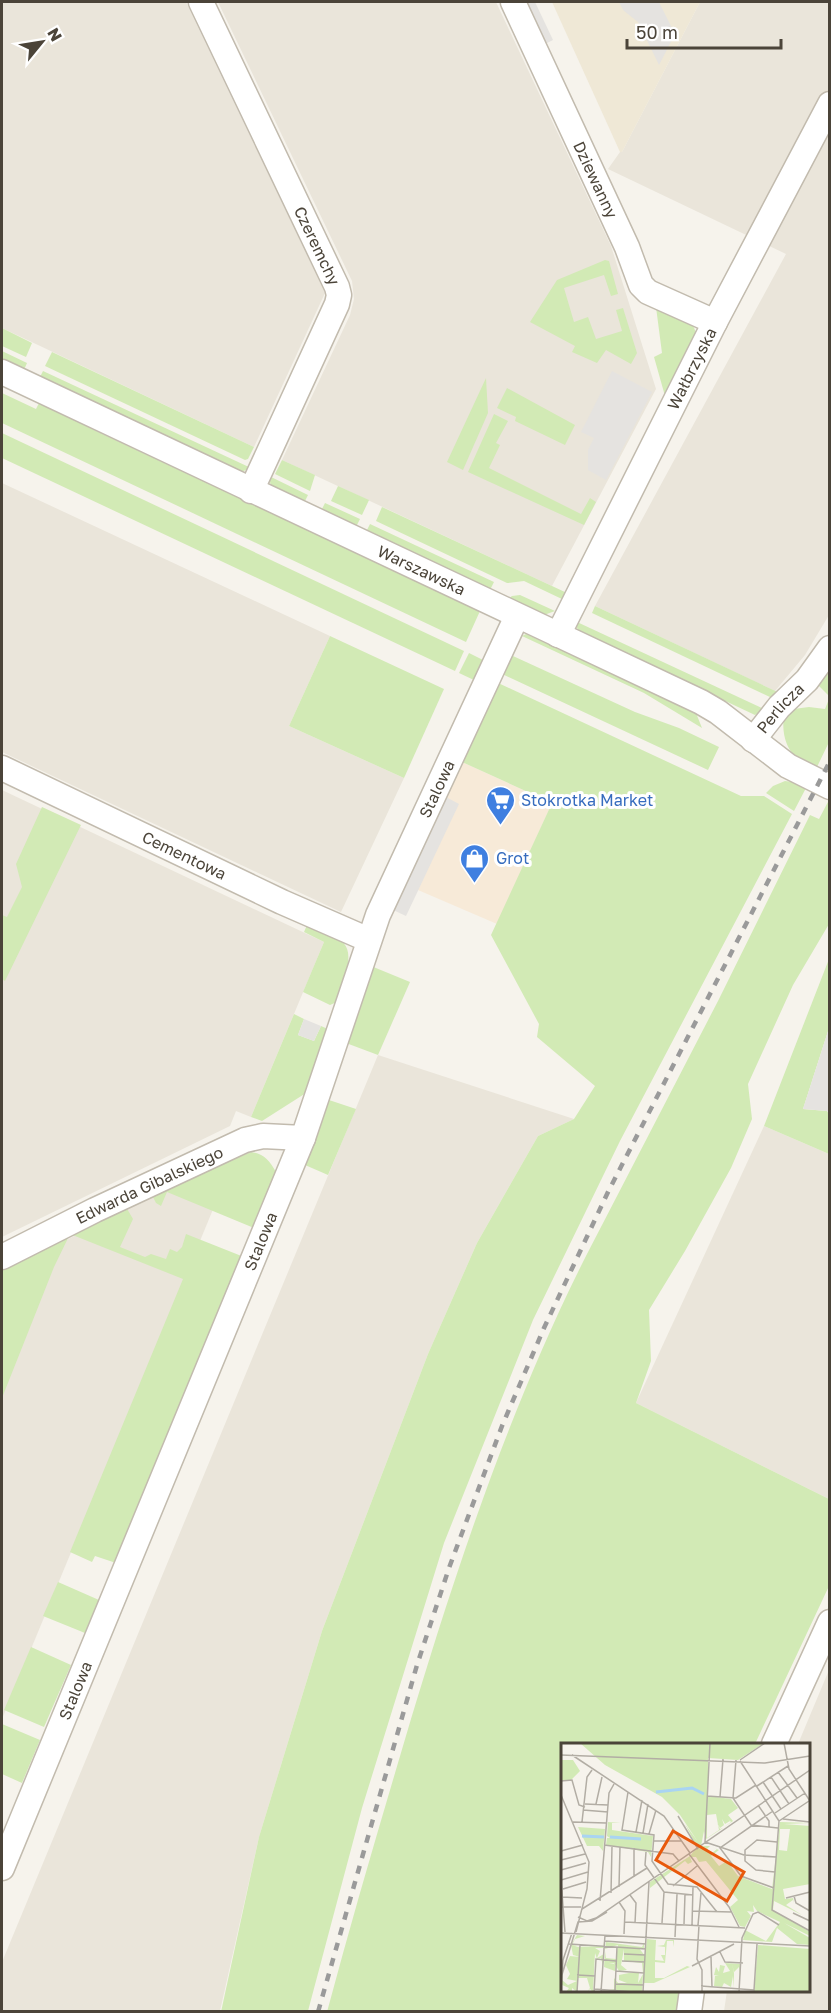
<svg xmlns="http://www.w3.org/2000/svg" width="831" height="2013" viewBox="0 0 831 2013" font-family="'Golos Text',sans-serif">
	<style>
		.residential { fill: #eae5da }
		.commercial { fill: #f7ead8 }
		.education { fill: #efe8d6 }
		.green { fill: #d2eab5 }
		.parking { fill: #e5e3e0 }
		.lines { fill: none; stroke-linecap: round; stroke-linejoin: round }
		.minor-casing { stroke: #c2bbae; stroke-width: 27 }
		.minor { stroke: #fff; stroke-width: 24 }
		.rail { stroke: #9a9a9a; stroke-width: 4.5; stroke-dasharray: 8 8; stroke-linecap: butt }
		.labels { text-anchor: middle; stroke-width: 6; stroke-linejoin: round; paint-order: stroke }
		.street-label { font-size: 16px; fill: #4b4439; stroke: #fff }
		.shop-label { font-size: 16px; fill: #366cbe; stroke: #fff; text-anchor: start }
		.inset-river { fill: none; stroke: #a9d4f2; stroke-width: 3 }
		.inset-road { fill: none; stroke: #b2ada4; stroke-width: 1.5 }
		.view { fill: #e8590c; fill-opacity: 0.15; stroke: #e8590c; stroke-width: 3 }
		.inset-edge { fill: none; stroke: #4b4439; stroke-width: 3 }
	</style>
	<rect width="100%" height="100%" fill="#f6f3ec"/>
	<g class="residential">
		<path d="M2 2H186L325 293 254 447 2 328Z"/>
		<path d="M218 2H496L611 246 656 389 552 586 282 460 350 315 354 299 352 281Z"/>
		<path d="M700 2H829V615L805 655 775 691 595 606 786 254 608 169 620 152H622Z"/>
		<path d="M2 483 330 636 289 726 404 778 341 912 2 752Z"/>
		<path d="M2 790 324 942 251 1117 236 1111 230 1126 2 1237Z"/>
		<path d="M378 1055 574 1119 538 1136 477 1243 428 1354 322 1631 259 1837 220 2011 2 2012V1962Z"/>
		<path d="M764 1126 829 1154V1499L636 1403Z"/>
		<path d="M205 1169 226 1178 2 1719V1273Z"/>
		<path d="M829 1670V2011H724L727 1991 808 1990V1744H798Z"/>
	</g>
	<path class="commercial" d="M462 762 552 803 497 924 404 884Z"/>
	<path class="education" d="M552 2H700L622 152H620Z"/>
	<g class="green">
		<path d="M605 260 609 261 618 294 611 296 604 275 564 288 574 322 588 317 596 339 622 331 616 310 623 308 637 353 631 364 606 350 597 363 572 352 575 346 530 322 557 280Z"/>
		<path d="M656 307 692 323 697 335 665 396 654 357 662 353Z"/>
		<path d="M2 328 32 343 26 357 2 346Z"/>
		<path d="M2 351 27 363 23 372 2 361Z"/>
		<path d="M52 352 254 447 248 459 245 460 45 366Z"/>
		<path d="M43 371 251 468 241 472 39 379Z"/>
		<path d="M486 378 488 413 463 470 447 462Z"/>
		<path d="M507 388 575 425 565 445 515 421 516 417 497 408Z"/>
		<path d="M2 393 36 409 40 401 94 430 480 611 466 642 2 423Z"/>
		<path d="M494 414 508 421 496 443 500 445 489 468 581 514 590 498 596 502 584 525 468 472Z"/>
		<path d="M2 433 464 651 455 671 2 458Z"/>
		<path d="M282 460 315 475 310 491 275 474Z"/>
		<path d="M269 476 308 495 304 503 271 487Z"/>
		<path d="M338 486 369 500 362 515 331 501Z"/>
		<path d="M325 503 360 519 356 527 321 511Z"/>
		<path d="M382 507 567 593 564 600 524 581 507 583 376 521Z"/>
		<path d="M370 524 494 582 490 590 366 532Z"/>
		<path d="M520 595 555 611 544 615 508 599 512 596Z"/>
		<path d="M595 606 784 695 772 698 592 613Z"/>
		<path d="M577 622 764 709 755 715 581 633 577 628Z"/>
		<path d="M526 634 696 713 702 728 644 693 522 636Z"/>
		<path d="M330 636 444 689 404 778 289 726Z"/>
		<path d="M469 653 485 661 476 681 459 673Z"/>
		<path d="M513 656 635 712 679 728 719 747 708 770 500 673Z"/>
		<path d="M829 660V696L819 686 817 680Z"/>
		<path d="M496 682 741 796H764L792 814 620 1141 533 1320 444 1543 362 1808 308 2011 221 2012 259 1837 322 1631 428 1354 477 1243 538 1136 574 1119 595 1086 537 1037 539 1024 491 935 552 803 462 762Z"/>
		<path d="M829 699V742L817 767C811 765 804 763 798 759 784 749 780 725 786 710L809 707 825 709Z"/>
		<path d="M785 781 793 782 829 798V924L793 985 748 1084 752 1119 731 1168 685 1251 649 1310 651 1361 636 1403 829 1499V1586L755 1744H562V1990L681 1991V2011L327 2012C351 1922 377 1834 403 1746 453 1578 508 1410 587 1254L718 1001 810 815 819 819 829 800 806 788 794 811 766 793 773 786Z"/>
		<path d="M42 807 81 825 5 981 2 979V915L7 917 22 887 16 864Z"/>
		<path d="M307 925C318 930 331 934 341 941 358 952 341 987 337 1002L330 1005 303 992 324 942 304 932Z"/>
		<path d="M829 959V1028L803 1109 827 1111 829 1114V1154L764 1126Z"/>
		<path d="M371 966 410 982 378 1055 346 1043Z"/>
		<path d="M294 1014 304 1019 298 1035 314 1041 321 1026 330 1030 306 1093 262 1121 251 1117Z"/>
		<path d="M329 1100 356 1109 328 1175 305 1165Z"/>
		<path d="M251 1152C264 1154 269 1160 276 1172L254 1228 167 1192 161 1206 156 1203 152 1195Z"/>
		<path d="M126 1207 133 1219 120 1247 145 1257 151 1254 166 1259 170 1249 177 1252 182 1247 186 1234 244 1257 116 1563 95 1556 92 1562 70 1552 183 1279 70 1234 54 1267 2 1398V1270Z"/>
		<path d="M58 1582 99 1600 85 1633 43 1616Z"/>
		<path d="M31 1647 71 1665 44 1727 4 1710Z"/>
		<path d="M2 1724 40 1740 22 1783 2 1774Z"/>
	</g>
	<g class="parking">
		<path d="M520 2H535L553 40 541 46Z"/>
		<path d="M619 2H659L675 34 659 65 638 22 623 10Z"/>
		<path d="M612 371 652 392 606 480 588 470V450L594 438 581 432Z"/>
		<path d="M446 797 459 804 406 916 391 909Z"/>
		<path d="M304 1019 321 1026 314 1041 298 1035Z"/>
		<path d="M829 1028 830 1114H829L827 1111 803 1109Z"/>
	</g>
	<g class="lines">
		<defs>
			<g id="minor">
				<path id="s1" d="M201 2 337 287 339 295 337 304 251 491"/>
				<path id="s2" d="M513 2 627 247 641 285 648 292 715 322"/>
				<path id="s3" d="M2 372 701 702 718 712 788 766 830 787"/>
				<path id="s4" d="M558 635 715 322 830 104"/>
				<path id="s5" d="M753 740 779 707 807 680 830 648"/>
				<path id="s6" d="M2 768 282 902 369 940"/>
				<path id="s7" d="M2 1257 95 1210 245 1140 263 1136 303 1138"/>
				<path d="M774 1744 830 1622"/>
				<path id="s8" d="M2 1868 303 1138 378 915 517 616"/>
				<path d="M689 2012 692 1990"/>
			</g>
		</defs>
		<use href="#minor" class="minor-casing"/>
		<use href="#minor" class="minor"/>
		<path class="rail" d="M318 2012 417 1665 449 1568 502 1426 544 1328 608 1192 830 761"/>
	</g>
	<defs>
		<symbol id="supermarket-pin" viewBox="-11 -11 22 30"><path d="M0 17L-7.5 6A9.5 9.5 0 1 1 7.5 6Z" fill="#3f7fe0" stroke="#fff"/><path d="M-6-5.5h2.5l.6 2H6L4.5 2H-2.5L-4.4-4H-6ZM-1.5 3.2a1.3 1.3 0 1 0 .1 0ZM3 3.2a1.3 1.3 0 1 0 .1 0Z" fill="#fff"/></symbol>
		<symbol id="shop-pin" viewBox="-11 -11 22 30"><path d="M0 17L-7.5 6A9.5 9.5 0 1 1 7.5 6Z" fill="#3f7fe0" stroke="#fff"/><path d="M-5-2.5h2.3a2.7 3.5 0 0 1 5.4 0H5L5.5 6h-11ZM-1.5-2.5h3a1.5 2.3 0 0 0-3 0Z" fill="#fff"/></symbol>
	</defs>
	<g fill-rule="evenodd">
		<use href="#supermarket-pin" x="484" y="784" width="33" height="45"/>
		<use href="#shop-pin" x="458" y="842" width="33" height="45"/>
	</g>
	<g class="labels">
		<g class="street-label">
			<text dy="6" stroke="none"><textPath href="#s2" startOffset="196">Dziewanny</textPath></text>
			<text dy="6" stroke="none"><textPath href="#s1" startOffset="270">Czeremchy</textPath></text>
			<text dy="6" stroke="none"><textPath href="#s4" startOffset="298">Wałbrzyska</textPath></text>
			<text dy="6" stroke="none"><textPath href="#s3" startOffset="464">Warszawska</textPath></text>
			<text dy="6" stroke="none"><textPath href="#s5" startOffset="42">Perlicza</textPath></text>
			<text dy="6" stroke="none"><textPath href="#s8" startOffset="1164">Stalowa</textPath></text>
			<text dy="6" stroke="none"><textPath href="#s6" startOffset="202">Cementowa</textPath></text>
			<text dy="6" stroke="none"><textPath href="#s7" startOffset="164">Edwarda Gibalskiego</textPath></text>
			<text dy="6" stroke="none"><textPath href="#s8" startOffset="678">Stalowa</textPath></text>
			<text dy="6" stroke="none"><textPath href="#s8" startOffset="192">Stalowa</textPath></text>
		</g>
		<g class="shop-label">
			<text x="521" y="806">Stokrotka Market</text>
			<text x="496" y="864">Grot</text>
		</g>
	</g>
	<g transform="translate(561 1743)">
		<rect width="249" height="249" fill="#f6f3ec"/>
		<path d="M19 0H203L177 17 147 15V53L170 56 177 65 167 72 172 78 162 85 170 79 165 73 169 78 164 81 161 76 163 82 159 85 156 80 159 86 162 85 145 96 143 88 140 103H149L146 106 150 111 156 106 151 104 158 107 150 113 158 123 166 118 177 133 211 146 219 79 249 80 223 81 249 83V141L222 146 224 156 232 155 233 160 232 157 225 162 241 172 213 158 212 167 249 189V193L223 180 249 195V202L236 201 216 185 211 199 182 197 184 187 205 198 219 179 196 168 192 162 193 169 186 168 190 173 184 184 179 183 169 164 177 157 145 118 138 119 135 114H129L131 119 127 121 124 118 89 145V139L129 113 136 104 124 81 137 99 119 72 101 54 44 22ZM155 71 158 87 146 95V72ZM219 86H229L226 108 218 107ZM0 17H12L19 28 10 37 0 38ZM47 79 60 80H51V87L92 93 90 114 87 109 45 102 46 95H49L46 93ZM17 84 44 86 42 108 38 103H26ZM16 192 24 193 14 196 11 202 17 203 14 204 42 203 43 199 42 210V205H34L39 208 36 215 43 211 42 223 40 215 36 216 34 210 32 249 29 246 26 249 29 245 26 235H16L17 239 16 249 11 245V249H5L8 245 1 242V237L7 242 16 238 6 236 9 231 5 222 9 213 19 214 12 212 10 202ZM86 196 95 197 94 217 103 218 100 212H104V204L96 203 103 202 105 197H113V204L112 198H106L104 220 94 219V235H103L126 223 129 224 93 240H83L81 220 63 218V206L60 222 66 227 58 228 53 220H48L54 221V228L43 224 44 208 45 215 55 216 57 202 44 206 45 199 81 204 83 200V205H78L84 213ZM197 202 249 206V249H193ZM164 220 180 221 179 233 178 224 173 229 171 221 173 230V245L172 233 170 244 163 240 161 244 153 243 154 233H158L153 232 155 224 158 229 159 222 164 223 162 230 169 228ZM68 230H78L77 240 82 231 81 249H41L53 246V235L57 240H66L58 237V232Z" fill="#d2eab5" fill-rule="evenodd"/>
		<path class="inset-river" d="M95 49 131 45 143 51M21 93 43 94M49 94 80 96"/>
		<path class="inset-road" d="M223 0 228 26 249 58M0 12 204 20 249 13M11 12 103 73 129 110M179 17 204 0M179 18 218 78 211 167 249 188M217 29 236 55M210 34 228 61M0 38 11 37 18 62 24 64M202 39 220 66M196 43 227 23M67 49 61 87 93 92 91 118 107 141 136 144 156 169M0 52 28 119 26 146 15 189M146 53 175 55 195 42M159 54 162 16M172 55 190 82 217 85M172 55 175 17M24 61 47 62M35 61 41 34M197 62 208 78V84M22 67 47 69M212 68 159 105 180 133 213 145M214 70 244 50M117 73 137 106M222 76 249 79M218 78 248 58M12 79 45 80M21 79 26 34 31 27M75 89 81 57M82 90 87 61M88 91 95 67M93 98H121M144 99 149 0M144 99 183 112 215 114M43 102 112 111 118 118M0 108 22 102M85 109 84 122 103 149 132 152M128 111 168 164 178 184M0 117 24 111M0 127 25 120M214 129 195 127 184 118V107L196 97 216 99M73 134V105M112 143 136 123M58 144 59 104M2 146 25 139M50 150 51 103M69 152 75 160 74 180M233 153 235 160 249 168M1 154 21 155M225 155 249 149M39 158 48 50 53 41M58 159 64 168 63 191M0 164H20M21 166 86 125M131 168 171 169M232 170 249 178M17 174 26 178 35 175 249 27M64 179 184 185M101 180 103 149M123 181 124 151M131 182 132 144M137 182 140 150M138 182 136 216 141 227V249M4 189 0 137 27 129M0 190 249 203M114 194 116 151M44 198 85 201M8 201 85 206M159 209 164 219 182 220M63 211 84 212M150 214 151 244M61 218 84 219M131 223 173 201M55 228 83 230M16 232 34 233M0 235 17 179 31 178 46 169M54 241 83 242M140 243 193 247 196 201M0 245 2 217 11 190M33 246 73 249M54 247 56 204M16 249 19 202M33 249 35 216 55 218M40 249 44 192M82 249 88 139M178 249 181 195 192 171 197 169 218 182"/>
		<path class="view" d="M112 88 183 129 166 158 95 117Z"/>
		<rect width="249" height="249" class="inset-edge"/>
	</g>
	<rect width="831" height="2013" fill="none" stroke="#4b4439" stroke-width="6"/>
	<g transform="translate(42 42) rotate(60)" stroke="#ffffff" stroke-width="4.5" paint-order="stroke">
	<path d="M0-4.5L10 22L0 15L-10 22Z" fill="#4b4439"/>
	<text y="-9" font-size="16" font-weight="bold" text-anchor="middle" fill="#4b4439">N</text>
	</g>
	<path d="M627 39v9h154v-9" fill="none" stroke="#4b4439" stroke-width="3"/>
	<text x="636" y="39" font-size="18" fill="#4b4439" stroke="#ffffff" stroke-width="4.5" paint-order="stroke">50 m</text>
</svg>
